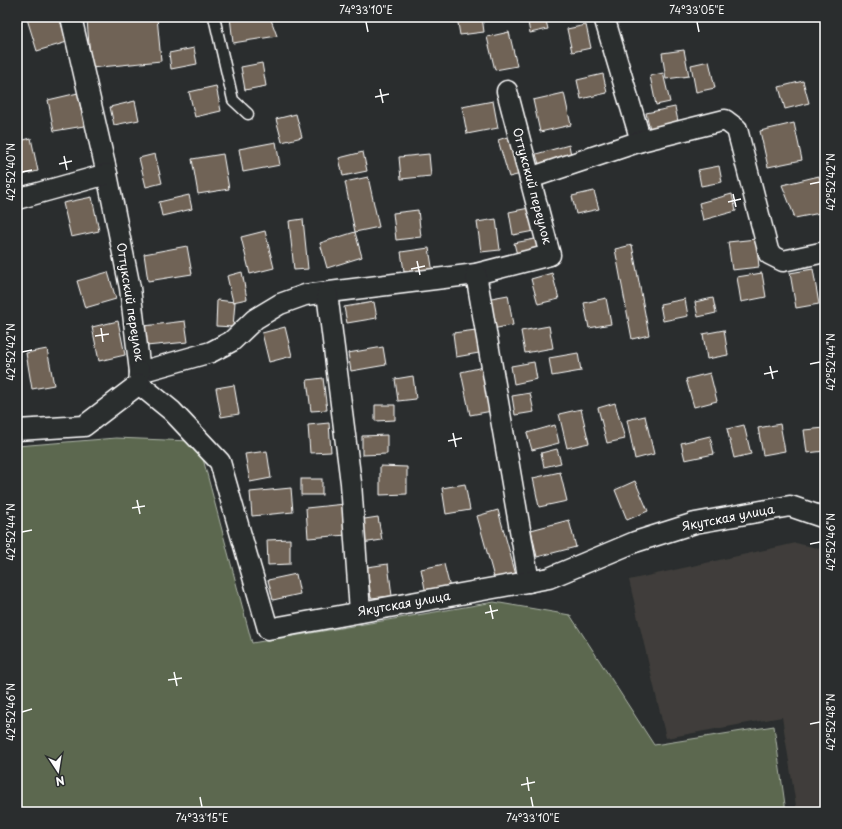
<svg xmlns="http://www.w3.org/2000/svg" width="842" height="829" viewBox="0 0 842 829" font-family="'Playpen Sans',sans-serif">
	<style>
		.built { fill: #3f3e3a }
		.green { fill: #5b6850; stroke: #adb4a8 }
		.building { fill: #706456; stroke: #fff }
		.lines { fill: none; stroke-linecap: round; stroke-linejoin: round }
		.service-casing { stroke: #fff; stroke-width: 13 }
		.minor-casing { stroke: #fff; stroke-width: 23 }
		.service { stroke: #2a2d2e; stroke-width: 10 }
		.minor { stroke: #2a2d2e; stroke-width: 20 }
		.ticks { fill: none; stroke: #fff; stroke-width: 1.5 }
		.labels { text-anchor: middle; stroke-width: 4; stroke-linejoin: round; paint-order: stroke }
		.street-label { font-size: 12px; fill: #fff; stroke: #2a2d2e }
		.neatline { fill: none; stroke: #fff; stroke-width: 1.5 }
		.ticks-label { font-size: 10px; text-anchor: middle; fill: #fff }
	</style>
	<rect width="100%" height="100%" fill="#2a2d2e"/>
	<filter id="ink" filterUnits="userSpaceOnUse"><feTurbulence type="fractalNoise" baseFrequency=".025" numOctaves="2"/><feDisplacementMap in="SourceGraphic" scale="8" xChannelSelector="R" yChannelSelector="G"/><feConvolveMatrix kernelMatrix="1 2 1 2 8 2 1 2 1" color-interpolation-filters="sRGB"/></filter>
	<g filter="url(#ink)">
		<path class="built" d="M796 543 825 550V812H797L782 717 666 738 629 580Z"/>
		<path class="green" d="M116 438 190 441 202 455 252 643 494 602 570 615 654 745 774 726 786 812H17V446Z"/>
		<g class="building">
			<path d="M33 17H59L67 42 37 51 27 19Z"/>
			<path d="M116 17H157L161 61 91 68 87 20Z"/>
			<path d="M230 17H270L277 36 233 43Z"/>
			<path d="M457 17H482L484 32 460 35Z"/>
			<path d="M527 17H545L548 29 530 33Z"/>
			<path d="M586 25 591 48 572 52 567 29Z"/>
			<path d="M509 32 517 66 495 70 487 37Z"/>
			<path d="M194 48 197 64 171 69 169 53Z"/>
			<path d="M684 50 689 76 666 79 662 53Z"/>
			<path d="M709 61 715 88 696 92 691 65Z"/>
			<path d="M262 63 266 86 245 90 241 67Z"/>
			<path d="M663 73 670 102 656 105 650 76Z"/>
			<path d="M603 74 607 93 581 99 577 80Z"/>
			<path d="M803 81 809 103 785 109 779 87Z"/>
			<path d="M216 86 221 111 195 117 189 92Z"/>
			<path d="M78 93 84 126 54 131 48 100Z"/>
			<path d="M564 93 571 125 540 132 533 100Z"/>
			<path d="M135 101 139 120 114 125 110 107Z"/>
			<path d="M493 101 498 128 467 134 462 107Z"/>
			<path d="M675 107 679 126 651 133 646 113Z"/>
			<path d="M296 114 302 137 282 142 276 119Z"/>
			<path d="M794 123 802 160 768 167 760 131Z"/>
			<path d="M513 135 525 173 509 177 498 140Z"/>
			<path d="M31 138 38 171 17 176V142Z"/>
			<path d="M276 142 280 165 243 172 239 149Z"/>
			<path d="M569 145 571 155 539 164 536 154Z"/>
			<path d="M363 152 367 171 343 176 339 158Z"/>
			<path d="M155 154 162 183 146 187 139 158Z"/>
			<path d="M223 154 229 189 198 194 192 159Z"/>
			<path d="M429 154 431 176 401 179 399 157Z"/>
			<path d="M719 166 722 182 701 186 698 170Z"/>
			<path d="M819 176 825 201V212L795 218 792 216 794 215 782 185Z"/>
			<path d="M368 177 379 227 355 232 345 182Z"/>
			<path d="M594 191 599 209 576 214 572 196Z"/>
			<path d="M732 194 736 211 703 220 699 203Z"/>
			<path d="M189 195 192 209 162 216 159 202Z"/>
			<path d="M92 197 99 231 71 237 63 203Z"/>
			<path d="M529 208 534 231 513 235 509 212Z"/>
			<path d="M418 210 421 237 396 240 393 213Z"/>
			<path d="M303 219 308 269 294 270 289 221Z"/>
			<path d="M496 219 500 250 481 252 477 222Z"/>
			<path d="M265 231 274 268 250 274 241 237Z"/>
			<path d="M355 232 362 257 327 268 320 243Z"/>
			<path d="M540 238 542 251 517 255 514 243Z"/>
			<path d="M756 239 759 267 732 270 728 242Z"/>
			<path d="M632 245 649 335 632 339 615 249Z"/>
			<path d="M187 246 192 274 148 281 144 254Z"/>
			<path d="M429 248 433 273 405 277 401 252Z"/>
			<path d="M813 269 819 304 796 308 790 273Z"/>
			<path d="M108 272 116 299 85 308 77 281Z"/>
			<path d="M242 272 247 299 233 302 227 276Z"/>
			<path d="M552 273 559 299 538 304 531 279Z"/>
			<path d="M762 273 766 297 741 302 737 277Z"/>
			<path d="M508 295 513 325 492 329 486 299Z"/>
			<path d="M606 298 611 324 589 328 584 303Z"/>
			<path d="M713 298 716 313 698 317 695 302Z"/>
			<path d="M685 299 688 316 663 321 660 304Z"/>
			<path d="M217 300 235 302 233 327 216 326Z"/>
			<path d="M374 302 377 318 347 323 344 307Z"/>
			<path d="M118 321 125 355 99 361 92 327Z"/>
			<path d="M185 321 188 342 146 346 144 326Z"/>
			<path d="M549 326 553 348 525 353 521 331Z"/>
			<path d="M285 327 292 356 269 362 262 333Z"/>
			<path d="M476 330 479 353 456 357 453 333Z"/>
			<path d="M724 330 728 355 707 359 703 334Z"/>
			<path d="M383 347 386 365 351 371 348 353Z"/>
			<path d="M47 349 54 385 32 389 26 353Z"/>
			<path d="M578 353 581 371 552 376 549 358Z"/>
			<path d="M534 362 537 379 514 384 511 366Z"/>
			<path d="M483 367 492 411 470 415 461 372Z"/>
			<path d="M710 373 717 401 694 407 686 379Z"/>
			<path d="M413 376 416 399 398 401 395 379Z"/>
			<path d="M323 378 327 410 311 411 307 380Z"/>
			<path d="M234 385 239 414 221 417 216 388Z"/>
			<path d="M530 393 534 412 515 415 512 396Z"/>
			<path d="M615 403 625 439 607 443 598 408Z"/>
			<path d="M375 405H395V420L375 421Z"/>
			<path d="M581 409 589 443 567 448 559 414Z"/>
			<path d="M645 416 654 454 635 459 627 420Z"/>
			<path d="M329 423 331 452 310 453 308 425Z"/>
			<path d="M780 424 785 451 763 455 758 428Z"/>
			<path d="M555 425 559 443 532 450 527 433Z"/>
			<path d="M744 425 751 454 734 458 727 429Z"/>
			<path d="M825 428V451L807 453 804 430Z"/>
			<path d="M387 435V454L362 455V436Z"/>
			<path d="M710 436 714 454 685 460 681 443Z"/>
			<path d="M557 449 561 463 544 467 541 453Z"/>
			<path d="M267 451 271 478 250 482 245 454Z"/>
			<path d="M380 466 407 467V494L380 495Z"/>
			<path d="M560 472 567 501 539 507 533 478Z"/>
			<rect x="301" y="479" width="21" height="16"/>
			<path d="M635 481 648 511 627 520 615 490Z"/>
			<path d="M465 484 470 510 446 514 442 488Z"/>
			<path d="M291 488 293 512 252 516 250 492Z"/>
			<path d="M345 504 347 535 308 538 306 508Z"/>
			<path d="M498 510 516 575 495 581 477 516Z"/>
			<path d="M378 517 382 540 362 543 358 520Z"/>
			<path d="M569 520 576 547 537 557 531 530Z"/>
			<path d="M290 539V564L268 565 267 540Z"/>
			<path d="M388 564 392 596 371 598 367 567Z"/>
			<path d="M444 564 450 588 426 594 421 569Z"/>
			<path d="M296 574 300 594 273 600 268 580Z"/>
		</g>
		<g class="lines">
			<defs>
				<path id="service" d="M214 17 233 100 248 114"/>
				<g id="minor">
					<path d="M71 17 107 174 130 288 140 372 211 352 232 341 255 319 280 304 305 295 476 274 550 255 507 91"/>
					<path d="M604 17 641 141"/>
					<path d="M530 178 641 141 725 120 737 129 769 254 783 261 825 252"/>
					<path d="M17 199 107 174"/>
					<path d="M476 274 529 582"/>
					<path d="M327 293 351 483 360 612"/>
					<path d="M140 372 139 384 172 411 220 462 268 629 549 578 635 542 695 523 790 506 825 518"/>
					<path d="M17 430 84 426 139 384"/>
				</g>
			</defs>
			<use href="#service" class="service-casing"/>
			<use href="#minor" class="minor-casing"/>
			<use href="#service" class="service"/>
			<use href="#minor" class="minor"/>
		</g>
	</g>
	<path class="ticks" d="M366 22 368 32M697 22 699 32M380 89 383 103M375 97 389 94M64 156 67 170M59 164 72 161M22 172 32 170M810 184 820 182M733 194 736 207M728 202 741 199M417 261 420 275M411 269 425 266M101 328 103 342M95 336 109 334M22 352 32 350M810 364 820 362M770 366 773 379M764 374 778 371M453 433 456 447M448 441 462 438M137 500 140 514M132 508 145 506M22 532 32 530M810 544 820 542M490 605 493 619M485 613 498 610M174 672 177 686M168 680 182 678M22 712 32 709M810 724 820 722M527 777 529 791M521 785 535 782M200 797 202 807M531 797 533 807"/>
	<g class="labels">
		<g class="street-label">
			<text transform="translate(532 186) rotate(75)" y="4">Оттукский переулок</text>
			<text transform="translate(130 302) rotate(81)" y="4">Оттукский переулок</text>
			<text transform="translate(728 518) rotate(-11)" y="4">Якутская улица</text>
			<text transform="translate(404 604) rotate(-10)" y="4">Якутская улица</text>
		</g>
	</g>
	<rect width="842" height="829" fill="none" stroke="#2a2d2e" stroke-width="44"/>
	<g transform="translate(58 771) rotate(168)" stroke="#2a2d2e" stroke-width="3" paint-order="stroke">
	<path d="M0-3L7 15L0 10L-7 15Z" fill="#ffffff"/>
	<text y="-6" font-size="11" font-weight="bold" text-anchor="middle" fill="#ffffff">N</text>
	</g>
	<rect x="22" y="22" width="798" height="785" class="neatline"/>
	<g class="ticks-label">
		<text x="366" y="14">74°33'10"E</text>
		<text x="697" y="14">74°33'05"E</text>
		<text transform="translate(11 172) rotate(-90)" y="4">42°52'40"N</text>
		<text transform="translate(831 182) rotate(-90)" y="4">42°52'42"N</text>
		<text transform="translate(11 352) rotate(-90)" y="4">42°52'42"N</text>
		<text transform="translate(831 362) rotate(-90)" y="4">42°52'44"N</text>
		<text transform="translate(11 532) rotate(-90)" y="4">42°52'44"N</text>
		<text transform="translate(831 542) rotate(-90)" y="4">42°52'46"N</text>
		<text transform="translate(11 712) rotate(-90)" y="4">42°52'46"N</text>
		<text transform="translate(831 722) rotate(-90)" y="4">42°52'48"N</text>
		<text x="202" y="822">74°33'15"E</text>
		<text x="533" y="822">74°33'10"E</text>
	</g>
</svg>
